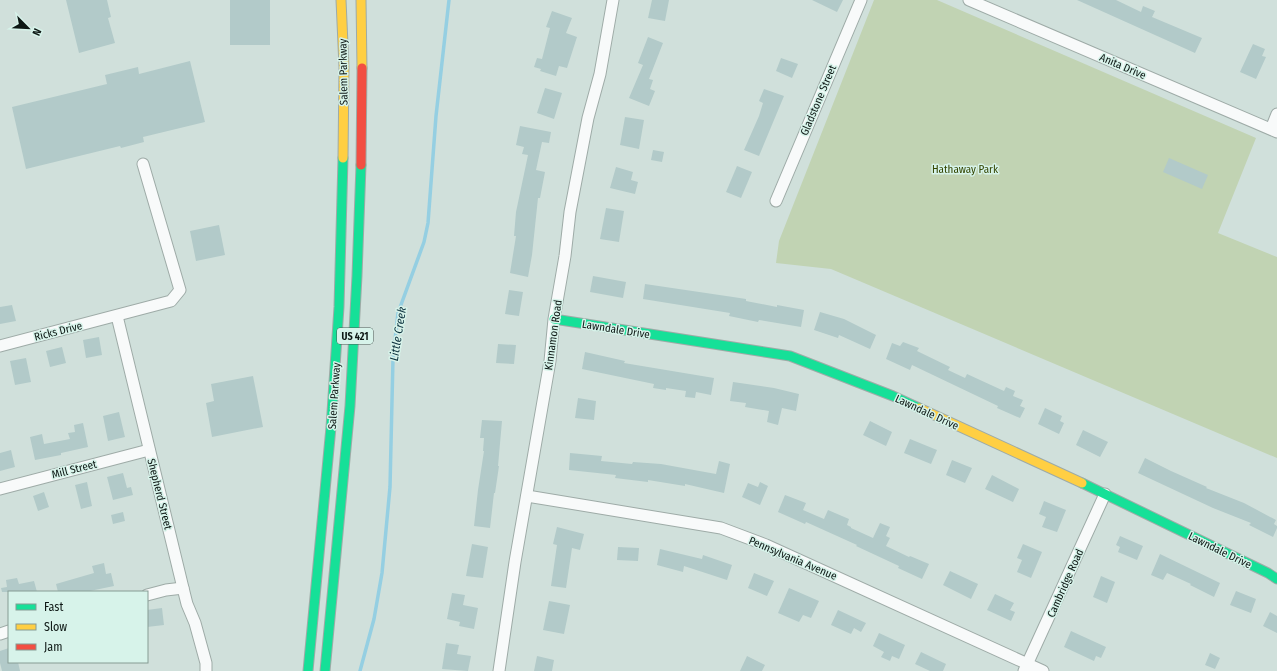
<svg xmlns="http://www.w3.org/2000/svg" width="1277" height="671" viewBox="0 0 1277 671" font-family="'Fira Sans Condensed',sans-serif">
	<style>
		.green { fill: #c1d3b3 }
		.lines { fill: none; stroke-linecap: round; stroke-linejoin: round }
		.stream { stroke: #95cfe2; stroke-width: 3.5 }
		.building { fill: #b2cac9 }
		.street-casing { stroke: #9eaba7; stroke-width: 13 }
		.fast-casing { stroke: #9eaba7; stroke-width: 11 }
		.slow-casing { stroke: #9eaba7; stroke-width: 11 }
		.jam-casing { stroke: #9eaba7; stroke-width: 11 }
		.street { stroke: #f8fafa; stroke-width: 11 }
		.fast { stroke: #16e098; stroke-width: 9 }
		.slow { stroke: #ffcf43; stroke-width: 9 }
		.jam { stroke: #f24e42; stroke-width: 9 }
		.labels { text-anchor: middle; stroke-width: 3; stroke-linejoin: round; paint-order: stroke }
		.shield { fill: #d7f3ea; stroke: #4a5954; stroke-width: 1 }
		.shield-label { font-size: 10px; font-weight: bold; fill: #0d1714 }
		.street-label { font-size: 11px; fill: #0d1714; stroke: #d7f3ea }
		.park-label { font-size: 11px; fill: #334500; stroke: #d7f3ea }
		.water-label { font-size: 12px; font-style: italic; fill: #0d323e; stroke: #d7f3ea }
	</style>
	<rect width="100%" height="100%" fill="#d0e0db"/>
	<path class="green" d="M874 0H937L1256 138 1218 233 1277 257V458L831 269 776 263 779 241Z"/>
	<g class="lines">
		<path class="stream" d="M360 671 374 619 382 573 390 487 393 358 398 313 424 242 428 223 436 116 449 0"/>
	</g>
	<g class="building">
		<path d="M66 0H107L111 17 108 18 115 43 79 53Z"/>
		<rect x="230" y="0" width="40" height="45"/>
		<path d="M652 0H669L665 21 648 18Z"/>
		<path d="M812 0H843L837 12Z"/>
		<path d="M1077 0H1116L1141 12 1143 6 1155 11 1152 17 1202 38 1195 53Z"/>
		<path d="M552 11 572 18 566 33 577 37 567 68 559 66 556 76 540 71 541 69 534 67 537 58 542 59 550 28 546 27Z"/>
		<path d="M648 37 663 43 649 79 653 80 650 89 655 91 649 106 629 98 643 65 638 63Z"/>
		<path d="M1253 44 1265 49 1262 56 1266 57 1256 79 1240 72Z"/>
		<path d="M781 58 798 64 792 78 776 71Z"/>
		<path d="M190 61 205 122 143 137 144 142 121 148 120 146 26 169 12 107 107 84 105 75 138 67 139 74Z"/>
		<path d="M545 88 562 93 554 119 537 113Z"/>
		<path d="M764 89 784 96 759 156 744 150 759 116 763 103 759 101Z"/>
		<path d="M625 117 644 120 639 149 620 145Z"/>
		<path d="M520 126 551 132 549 143 542 142 536 170 545 172 540 198H538L532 255 528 277 510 273 516 236H514L516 212 528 155 522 154 524 147 516 145Z"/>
		<path d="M653 150 664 152 662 162 651 160Z"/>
		<path d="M1169 158 1208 175 1202 189 1163 172Z"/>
		<path d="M737 166 752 172 741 198 726 192Z"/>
		<path d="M616 167 633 172 631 180 638 182 635 194 610 188Z"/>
		<path d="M606 208 624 211 619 242 600 239Z"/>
		<path d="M219 225 225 255 196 261 190 231Z"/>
		<path d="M593 276 626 282 623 298 590 292Z"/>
		<path d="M645 284 733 297 746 299V301L777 307V305L804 310 801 327 759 320 758 322 729 316 730 313 643 299Z"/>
		<path d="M509 290 523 292 519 316 505 314Z"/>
		<path d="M12 305 16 321 0 324V307Z"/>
		<path d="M820 312 844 319 876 335 870 349 839 335 838 338 814 330Z"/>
		<path d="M99 337 102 355 86 358 83 340Z"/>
		<path d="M903 342 919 348 917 351 950 367 948 370 965 378 967 374 1004 391 1006 387 1015 391 1013 396 1023 400 1020 406 1025 408 1020 418 997 408 998 406 912 365 910 370 886 359 892 343 900 346Z"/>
		<path d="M498 344 516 345 514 364 496 363Z"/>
		<path d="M62 347 66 363 50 367 46 351Z"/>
		<path d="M585 352 625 361 624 363 714 378 711 395 696 392 695 398 685 397 686 391 666 388V390L653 388 654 384 582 369Z"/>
		<path d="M26 358 31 382 15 385 10 361Z"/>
		<path d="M253 376 263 427 212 437 206 403 214 401 211 384Z"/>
		<path d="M733 382 774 388 799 394 796 411 782 408 778 425 767 422 769 411 745 407 746 403 730 401Z"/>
		<path d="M578 398 596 401 594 420 575 418Z"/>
		<path d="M1045 408 1062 416 1060 421 1064 423 1059 434 1038 424Z"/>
		<path d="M119 412 125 437 108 441 103 416Z"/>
		<path d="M482 420 502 421 498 466H499L495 493H494L490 528 474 526 478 490 484 451H483L484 438H480Z"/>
		<path d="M870 421 892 432 886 446 863 435Z"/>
		<path d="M83 423 88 447 61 453V455L35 460 30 437 42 434 44 444 70 439 68 433 75 432 74 425Z"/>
		<path d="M1083 430 1108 442 1100 457 1076 445Z"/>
		<path d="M910 439 937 450 931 464 904 453Z"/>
		<path d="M11 450 15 467 0 471V453Z"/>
		<path d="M570 453 602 456 601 461 632 464 633 462 661 464 716 474 719 461 730 464 724 493 685 484V486L648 480V482L615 478 616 475 569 470Z"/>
		<path d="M1145 458 1171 471 1207 487 1206 488 1244 503 1276 520 1274 524 1277 526V528L1273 537 1249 525 1251 523 1213 508 1138 473Z"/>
		<path d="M952 460 972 468 965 483 946 475Z"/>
		<path d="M123 473 127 488 131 487 133 495 113 500 107 477Z"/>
		<path d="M992 475 1019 489 1013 502 985 489Z"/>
		<path d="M87 482 92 506 81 509 75 485Z"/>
		<path d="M760 482 768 486 760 505 742 497 748 483 758 487Z"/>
		<path d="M44 492 49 507 38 511 33 496Z"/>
		<path d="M785 495 806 503 803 510 824 519 828 510 849 519 847 525 851 527V528L873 538 880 523 890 527 886 536 890 538 886 546 909 557 910 556 929 564 922 579 898 568 899 566 856 546 857 545 806 522 805 524 778 512Z"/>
		<path d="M1044 501 1066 510 1057 532 1042 527 1046 517 1039 514Z"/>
		<path d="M123 512 125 521 113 524 111 515Z"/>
		<path d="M557 527 584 534 580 550 572 548 566 588 551 586 557 545 553 544Z"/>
		<path d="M1120 536 1143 546 1137 560 1118 552 1120 547 1116 545Z"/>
		<path d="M472 544 488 547 483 578 466 576Z"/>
		<path d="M1023 544 1042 552 1031 578 1017 572 1022 560 1017 558Z"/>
		<path d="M618 547 639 548 638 561 617 560Z"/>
		<path d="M660 549 702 559 703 555 732 565 727 580 684 566 683 572 657 565Z"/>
		<path d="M1160 554 1220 583 1214 597 1190 585 1191 584 1167 573 1163 580 1151 575Z"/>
		<path d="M104 563 106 574 111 573 114 586 85 592H58L56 584 94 573 92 566Z"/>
		<path d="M950 571 978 584 971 599 943 585Z"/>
		<path d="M754 573 774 581 767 596 748 588Z"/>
		<path d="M1101 576 1115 582 1107 603 1093 597Z"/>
		<path d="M17 578 19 584 34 581 37 592H2L1 588 7 587 6 580Z"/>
		<path d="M789 588 819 601 811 618 803 615 799 622 778 613Z"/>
		<path d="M1236 591 1256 599 1251 613 1230 605Z"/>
		<path d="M452 593 465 595 463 605 478 608 474 629 459 626 460 622 447 619Z"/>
		<path d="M995 594 1014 603 1010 610 1015 612 1011 621 987 610Z"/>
		<path d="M549 601 570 605 564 634 543 630Z"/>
		<path d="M162 608 164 625 147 627V610Z"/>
		<path d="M838 610 866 623 861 632 854 628 851 634 831 625Z"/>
		<path d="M1270 612 1277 616V633L1263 626Z"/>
		<path d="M1071 631 1106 647 1101 658 1096 656 1094 661 1064 647Z"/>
		<path d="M879 633 905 645 899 659 892 656 890 661 881 657 884 652 873 646Z"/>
		<path d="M446 643 459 645 457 654 471 656 468 671 442 669Z"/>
		<path d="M9 648V662H18L20 671H2L0 663V651Z"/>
		<path d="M921 652 946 664 943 671H930L915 664Z"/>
		<path d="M1210 653 1220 658 1215 669 1205 665Z"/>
		<path d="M537 656 554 660 552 671H534Z"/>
		<path d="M747 656 765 665 762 671H740Z"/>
	</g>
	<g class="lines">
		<defs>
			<g id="street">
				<path d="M969 0 1277 132"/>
				<path d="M1271 129 1277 114"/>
				<path d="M776 201 861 0"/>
				<path d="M117 316 183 588 187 604 195 623 206 663V671"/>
				<path d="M0 346 171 301 180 290 143 164"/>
				<path d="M0 489 149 450"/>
				<path d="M527 496 721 528 766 545 1043 671"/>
				<path d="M147 595 166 590 183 588"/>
				<path d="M0 634 9 631"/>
				<path d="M499 671 515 562 550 361 554 319 565 256 570 212 588 118 600 74 613 0"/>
				<path d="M1024 671 1105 494"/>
			</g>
			<g id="fast">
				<path d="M554 319 790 356 893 396 919 408"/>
				<path d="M1082 483 1268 573 1277 579"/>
				<path d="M308 671 331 427 339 307 343 158"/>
				<path d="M325 671 350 406 357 276 361 165"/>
			</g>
			<g id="slow">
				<path d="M341 0 344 67 343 158"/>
				<path d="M361 0 362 68"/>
				<path d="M919 408 1082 483"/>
			</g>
			<path id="jam" d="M361 165 362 68"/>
		</defs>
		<use href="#street" class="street-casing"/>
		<use href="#fast" class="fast-casing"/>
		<use href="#slow" class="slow-casing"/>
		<use href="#jam" class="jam-casing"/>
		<use href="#street" class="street"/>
		<use href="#fast" class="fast"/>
		<use href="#slow" class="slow"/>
		<use href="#jam" class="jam"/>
	</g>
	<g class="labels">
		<rect class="shield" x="337" y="328" width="36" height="16" rx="3"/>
		<g class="shield-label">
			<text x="355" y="340">US 421</text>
		</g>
		<g class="street-label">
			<text transform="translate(1123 66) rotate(23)" y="4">Anita Drive</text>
			<text transform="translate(343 72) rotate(-91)" y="4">Salem Parkway</text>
			<text transform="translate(818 100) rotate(-67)" y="4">Gladstone Street</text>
			<text transform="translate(616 329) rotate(9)" y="4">Lawndale Drive</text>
			<text transform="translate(58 331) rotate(-14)" y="4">Ricks Drive</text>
			<text transform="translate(553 335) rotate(-82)" y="4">Kinnamon Road</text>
			<text transform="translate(334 396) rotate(-86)" y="4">Salem Parkway</text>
			<text transform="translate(927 412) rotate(25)" y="4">Lawndale Drive</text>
			<text transform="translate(74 469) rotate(-14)" y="4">Mill Street</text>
			<text transform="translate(160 494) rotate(76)" y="4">Shepherd Street</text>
			<text transform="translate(1220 550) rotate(26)" y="4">Lawndale Drive</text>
			<text transform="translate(793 558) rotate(23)" y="4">Pennsylvania Avenue</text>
			<text transform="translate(1065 583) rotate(-66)" y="4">Cambridge Road</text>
		</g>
		<g class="park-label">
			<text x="965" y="173">Hathaway Park</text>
		</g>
		<g class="water-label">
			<text transform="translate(398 334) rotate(-81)" y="4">Little Creek</text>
		</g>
	</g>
	<rect x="8" y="591" width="140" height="72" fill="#d7f3ea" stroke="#869b94"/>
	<rect x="16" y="604" width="20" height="6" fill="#16e098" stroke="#869b94"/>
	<text x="44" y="611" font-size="12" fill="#0d1714">Fast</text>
	<rect x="16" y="624" width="20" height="6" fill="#ffcf43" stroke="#869b94"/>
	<text x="44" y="631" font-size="12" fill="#0d1714">Slow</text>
	<rect x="16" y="644" width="20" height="6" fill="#f24e42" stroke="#869b94"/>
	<text x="44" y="651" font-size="12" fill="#0d1714">Jam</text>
	<g transform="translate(28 28) rotate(114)" stroke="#d7f3ea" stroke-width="3" paint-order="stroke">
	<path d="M0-3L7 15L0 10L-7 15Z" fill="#0d1714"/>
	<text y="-6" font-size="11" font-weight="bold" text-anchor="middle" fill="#0d1714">N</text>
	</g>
</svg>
